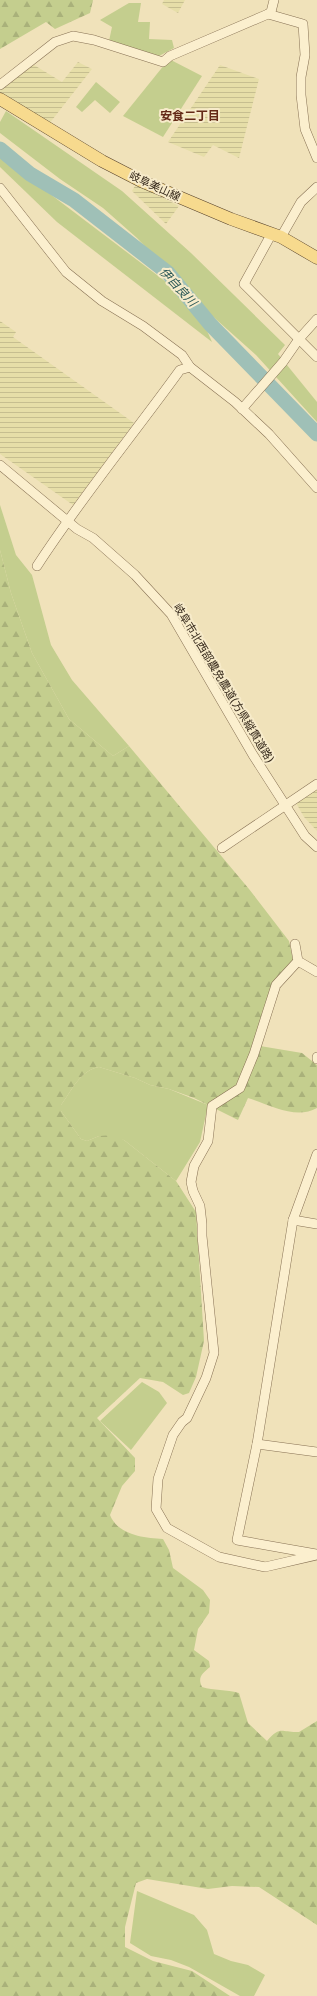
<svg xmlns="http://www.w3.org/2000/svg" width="317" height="1996" viewBox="0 0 317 1996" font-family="Literata,'Noto Sans JP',serif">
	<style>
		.farmland { fill: url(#farmland-rules) }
		.green { fill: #c4ce8e }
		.forest { fill: url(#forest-firs) }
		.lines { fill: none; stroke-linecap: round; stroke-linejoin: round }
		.river { stroke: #9fc0b7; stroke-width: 15 }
		.minor-casing { stroke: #877154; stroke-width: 10 }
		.major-casing { stroke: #543f29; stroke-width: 13 }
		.minor { stroke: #fbefce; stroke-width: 9 }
		.major { stroke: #f7da8e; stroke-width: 12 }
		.labels { text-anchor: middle; stroke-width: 4; stroke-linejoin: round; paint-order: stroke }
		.street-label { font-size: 11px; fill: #35281a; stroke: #f7ebca }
		.neighbourhood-label { font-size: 12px; font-weight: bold; fill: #642a17; stroke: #f7ebca }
		.water-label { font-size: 12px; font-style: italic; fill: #285655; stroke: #f7ebca }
	</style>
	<defs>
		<pattern id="farmland-rules" width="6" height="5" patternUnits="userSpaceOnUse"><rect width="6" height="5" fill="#e6dea8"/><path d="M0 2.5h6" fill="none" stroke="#c6be90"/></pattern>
		<pattern id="forest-firs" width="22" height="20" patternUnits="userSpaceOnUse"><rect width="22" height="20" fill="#c4ce8e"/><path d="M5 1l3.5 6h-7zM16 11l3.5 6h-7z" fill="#a9b17a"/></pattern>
	</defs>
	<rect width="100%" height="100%" fill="#f0e2ba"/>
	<g class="farmland">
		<path d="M164 0H185L178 13 162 4Z"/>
		<path d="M78 62 92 69 49 124 0 94V89L26 69 34 65 62 82Z"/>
		<path d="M220 65 259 79 239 158 213 145 204 157 168 142Z"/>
		<path d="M136 184 179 206 166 224 132 191Z"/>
		<path d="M0 321 16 332 13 337 134 423 73 505 0 454Z"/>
		<path d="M317 787V831L304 817 296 803Z"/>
	</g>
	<g class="green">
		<path d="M129 3H141L138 22H150L149 39 172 40 174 48 159 56 109 41 112 27 100 20Z"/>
		<path d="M169 59 202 76 163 137 123 116Z"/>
		<path d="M96 82 120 102 110 113 95 100 82 112 76 107Z"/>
		<path d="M6 111 122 191 191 253 285 345 278 354 317 402V422L256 355 209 313 137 238 103 208 60 179 0 133V122Z"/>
		<path d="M0 156 182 294 204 324 212 342 57 222 0 167Z"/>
		<path d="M0 505 16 555 32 575 51 645 72 680 129 746 113 756 69 719 32 653 11 593 0 550Z"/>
		<path d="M99 1067 135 1078 150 1085 169 1089 208 1105 200 1142 176 1181 124 1140 99 1136 87 1141 81 1139 61 1111V1105C71 1092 80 1070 99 1067Z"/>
		<path d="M142 1382 159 1392 167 1403 131 1450 100 1421Z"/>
		<path d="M137 1891 194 1915 207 1930 214 1954 231 1961 248 1965 265 1975 254 1996H240L189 1967 171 1960 151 1956 130 1943Z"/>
	</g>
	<g class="forest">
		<path d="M0 0H93L90 13 55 29 46 22 0 49Z"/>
		<path d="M0 550 11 593 32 653 69 719 113 756 129 746 249 889 289 941 293 960 269 1005 254 1045 302 1053 317 1065V1108C296 1120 270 1105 248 1098L238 1120 194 1098 169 1089 150 1085 135 1078 99 1067C80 1070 71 1092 61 1105V1111L81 1139 87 1141 99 1136 113 1135 124 1140 176 1181 196 1212 204 1341 196 1377 189 1393 183 1395 163 1382 140 1378 97 1418 135 1458V1471L122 1486 110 1515C118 1535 144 1538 163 1539L169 1550 173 1568 203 1590 210 1600 209 1613 198 1629 194 1650 209 1661 210 1667C203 1673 197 1677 202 1687 214 1691 226 1689 239 1693L248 1723 267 1741C281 1725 281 1733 299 1732L317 1721V1925L259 1887 232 1886 208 1889 147 1879 136 1883 125 1927V1947L153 1961 192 1971 230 1996H0Z"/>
	</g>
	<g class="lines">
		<path class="river" d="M0 149 30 174 74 200 168 273 210 324 317 434"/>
		<defs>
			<g id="minor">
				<path d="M268 14 303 24 305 55 301 77V95L305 129 317 158"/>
				<path d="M0 85 55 42 73 36 94 40 163 62 170 56 268 14 271 12 274 0"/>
				<path d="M0 188 66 272 102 301 143 326 182 355 190 367 235 402 269 434 317 488"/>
				<path d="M272 233 244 284 317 357"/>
				<path d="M281 237 301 202 317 187"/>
				<path d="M242 409 283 362 299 339 317 319"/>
				<path d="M0 465 77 529 93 538 135 575 171 614 253 755 305 836 317 847"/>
				<path d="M37 566C81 498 133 435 180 370L190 367"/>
				<path d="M222 848 317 784"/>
				<path d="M295 944 298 961 317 972"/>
				<path d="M298 961 276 985 254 1054 240 1088 212 1106 208 1141 194 1166 191 1182 193 1191 200 1206 202 1224V1236L214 1353 206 1378 187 1418 182 1422 173 1435 158 1479 156 1509 167 1528 219 1557 265 1567 317 1555"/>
				<path d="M317 1057V1059"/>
				<path d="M293 1220 317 1224"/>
				<path d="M257 1444 317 1452"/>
				<path d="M316 1554 237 1540 257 1444 293 1220 317 1154"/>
			</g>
			<path id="major" d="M0 99 102 161 141 181 231 219 281 237 317 258"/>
		</defs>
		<use href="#minor" class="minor-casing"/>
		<use href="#major" class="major-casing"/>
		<use href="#minor" class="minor"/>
		<use href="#major" class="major"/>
	</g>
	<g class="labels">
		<g class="street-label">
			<text transform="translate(155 186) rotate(25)" y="4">岐阜美山線</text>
			<text transform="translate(224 683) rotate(59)" y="4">岐阜市北西部農免農道(方県縦貫道路)</text>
		</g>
		<g class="neighbourhood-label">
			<text x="190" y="120">安食二丁目</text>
		</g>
		<g class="water-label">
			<text transform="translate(178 287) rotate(47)" y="4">伊自良川</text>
		</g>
	</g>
</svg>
